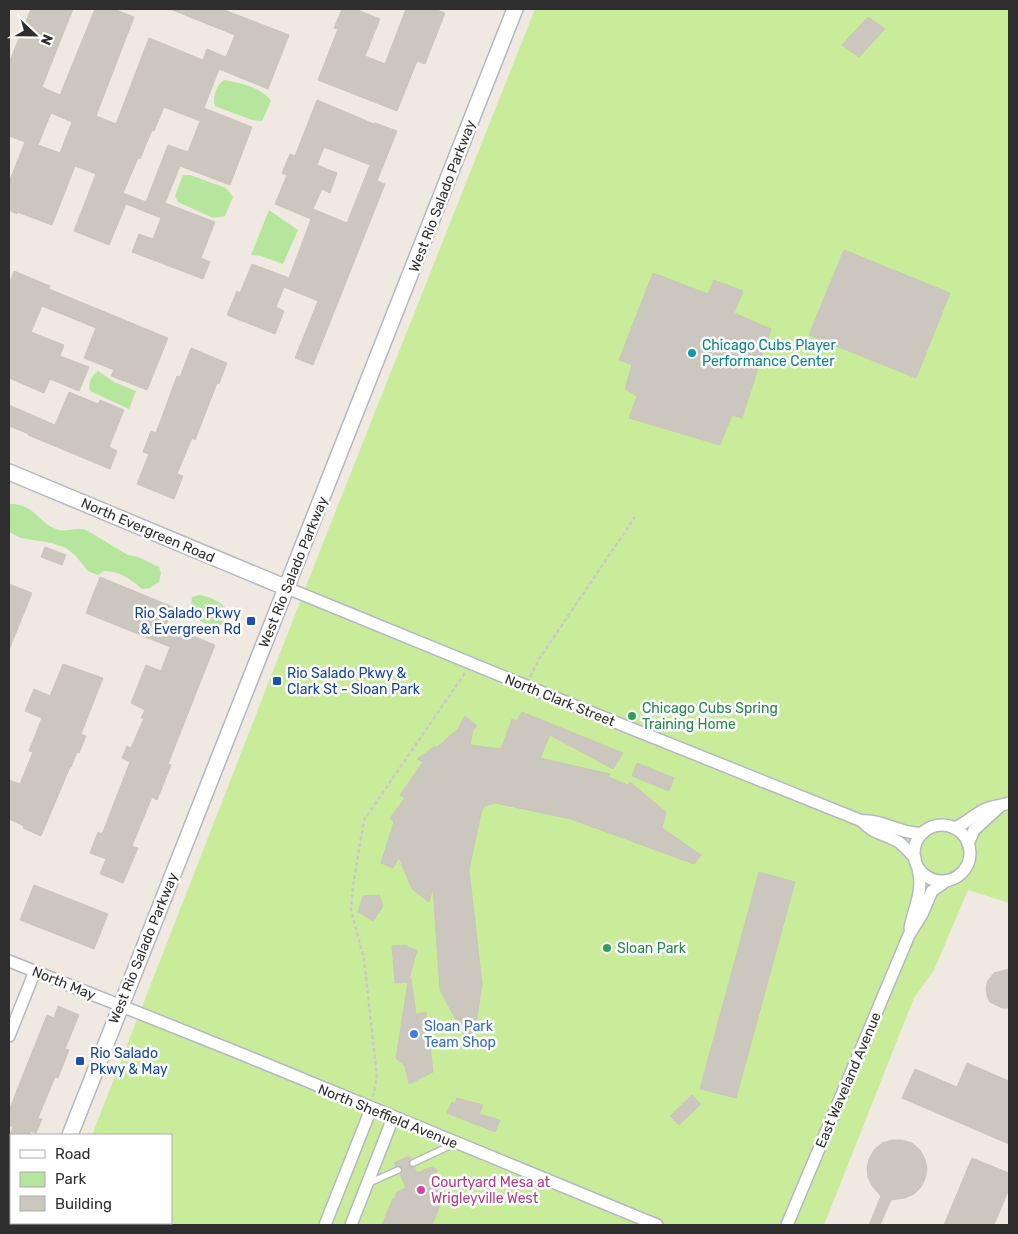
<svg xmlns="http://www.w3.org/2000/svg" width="1018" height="1234" viewBox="0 0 1018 1234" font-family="Rubik,sans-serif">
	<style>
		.green { fill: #b6e59e }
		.pitch { fill: #c9ec9a }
		.building { fill: #cbc7bf; stroke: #cbc5ba; fill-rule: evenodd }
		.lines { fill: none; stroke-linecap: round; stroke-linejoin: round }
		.lane-casing { stroke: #b4b7c1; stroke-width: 8 }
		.street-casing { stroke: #b4b7c1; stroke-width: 14 }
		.secondary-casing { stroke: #b4b7c1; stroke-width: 18 }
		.path { stroke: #c9c9c9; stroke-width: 2.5; stroke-dasharray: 4 2.5; stroke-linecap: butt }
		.lane { stroke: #fff; stroke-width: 5.5 }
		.street { stroke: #fff; stroke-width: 11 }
		.secondary { stroke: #fff; stroke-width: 15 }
		.culture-dot { fill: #0f9aa8; stroke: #fff; stroke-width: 2 }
		.transit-dot { fill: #1a4fb4; stroke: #fff; stroke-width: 2 }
		.leisure-dot { fill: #2e9e5b; stroke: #fff; stroke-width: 2 }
		.shop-dot { fill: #3f7fe0; stroke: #fff; stroke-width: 2 }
		.hotel-dot { fill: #d1479c; stroke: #fff; stroke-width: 2 }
		.labels { text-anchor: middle; stroke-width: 5; stroke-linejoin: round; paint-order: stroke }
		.street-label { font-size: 14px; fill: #2e2e2e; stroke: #fff }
		.culture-label { font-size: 14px; fill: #0d838f; stroke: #fff; text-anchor: start }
		.transit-label { font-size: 14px; fill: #164399; stroke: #fff; text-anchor: start }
		.leisure-label { font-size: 14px; fill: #27864d; stroke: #fff; text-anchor: start }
		.shop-label { font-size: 14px; fill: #366cbe; stroke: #fff; text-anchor: start }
		.hotel-label { font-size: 14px; fill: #b23c85; stroke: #fff; text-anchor: start }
	</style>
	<rect width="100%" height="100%" fill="#efe9e1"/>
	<g class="green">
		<path d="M224 80C240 83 261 87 271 101L262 121 252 120 215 106C212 98 216 85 224 80Z"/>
		<path d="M183 175H190L226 188 233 197 225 216 213 218 178 202 175 196Z"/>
		<path d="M269 210 298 230 283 264 261 256 251 255Z"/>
		<path d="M98 371 114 382 136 391 129 409 90 391C88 382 91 377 98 371Z"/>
		<path d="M9 504C36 503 37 524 59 530 67 532 76 527 86 530L128 555 138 557 159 567 161 573 159 582 150 588 142 589C130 579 120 571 104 571L98 575 88 571 75 555 66 548 52 543 21 538 9 532Z"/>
		<path d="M199 595C215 598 230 605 229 623 209 630 188 621 192 597Z"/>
	</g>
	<path class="pitch" d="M535 9H1009V903L968 890 934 970 914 998 824 1225H57L58 1223H171V1135H92L323 543Z"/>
	<g class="building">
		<path d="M31 9H73L42 87 60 95 95 9H114L134 17 96 116 116 124 149 38 203 60 207 49 226 57 235 35 170 9H222L289 35 268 89 219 69 204 108 252 127 230 185 180 166 165 203 215 222 201 258 210 262 203 279 132 252 139 234 153 239 161 218 126 204 109 245 74 231 96 174 75 166 52 225 17 212V214L9 210V182L25 142 9 136V63ZM164 107 200 121 188 152 168 145 146 202 123 193 138 158 140 159 152 130 154 131ZM51 113 72 122 60 153 38 145Z"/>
		<path d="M342 9H355L380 19 365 56 385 64 406 9H434L445 13 425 64 417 61 397 111 318 80 338 29 334 28Z"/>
		<path d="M868 17 885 29 859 57 842 45Z"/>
		<path d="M317 100 374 124 375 123 397 131 377 181 385 184 313 365 295 358 318 301 284 287 276 307 284 311 275 334 227 315 237 291 240 293 252 264 289 278 311 219 275 204 287 175 282 173 290 154 295 156ZM324 147 370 165 347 223 313 209 322 189 330 193 337 173 317 165Z"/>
		<path d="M844 250 950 293 916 378 809 335Z"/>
		<path d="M14 271 50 286 49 289 168 338 147 390 111 376 114 370 84 358 96 328 42 306 31 332 64 345 60 356 89 367 79 391 50 379 44 393 9 378V285Z"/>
		<path d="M653 273 708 294 714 280 743 291 734 313 771 329 742 418 732 415 720 445 629 418 637 396 625 389 632 365 619 360Z"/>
		<path d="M191 348 227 363 219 384 217 383 195 440 192 438 177 474 183 476 174 499 137 484 149 454 143 452 151 431 156 433 177 376 180 377Z"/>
		<path d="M69 392 98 404 100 400 124 410 109 447 117 451 110 469 28 435 29 434 9 426V405L55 425Z"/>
		<path d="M45 547 66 555 62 565 41 557Z"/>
		<path d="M100 577 173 607 166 625 215 645 168 764 171 765 157 800 152 797 132 846 138 848 123 883 100 874 106 859 90 853 98 832 102 834 130 762 122 758 127 746 131 748 144 718H141L145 710 131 703 146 665 161 671 170 647 86 613Z"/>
		<path d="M9 584 32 593 9 650Z"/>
		<path d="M63 664 103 678 81 734 86 736 79 753 77 752 71 767H70L41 836 23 828 24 826 9 819V780L20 784 33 752 29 751 42 718 25 711 34 689 50 696Z"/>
		<path d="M522 712 623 753 613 769 550 735 540 758 610 774 608 777 628 785 630 782 666 812 662 828 701 855 694 864 571 819 495 803 484 806 481 813 469 870 482 984 472 1050 440 990 433 888 429 902 412 889 399 857 393 868 381 863 394 822 390 818 405 798 400 795 423 762 417 759 435 746 436 748 458 729 465 716 477 726 473 730 470 745 501 749 512 719 517 721Z"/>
		<path d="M637 763 674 778 669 791 632 776Z"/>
		<path d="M759 872 795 882 736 1098 700 1089Z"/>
		<path d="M34 885 108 914 94 949 20 920Z"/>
		<path d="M379 895 383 906 373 921 358 912 363 896Z"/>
		<path d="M407 945V947L417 950 409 979H411L416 1014 426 1012 433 1072 409 1084 405 1066 396 1058 408 982 395 983 392 946Z"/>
		<path d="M1009 969V1008H1002L990 1002 987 996 986 989 987 982 994 973Z"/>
		<path d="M58 1006 79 1015 65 1049 69 1050 58 1078 55 1077 38 1118 42 1119 36 1133 31 1131 29 1135H10L13 1127 9 1125V1111L17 1090 47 1015 54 1018Z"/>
		<path d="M967 1063 1009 1081V1144L902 1098 915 1069 957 1087Z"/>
		<path d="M692 1095 701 1104 679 1125 670 1116Z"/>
		<path d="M457 1098 483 1105 479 1114 500 1120 495 1132 447 1113 452 1102 455 1104Z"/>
		<path d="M892 1140H902L912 1143 920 1150 925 1159 927 1169 925 1179 921 1187 914 1194 905 1198 891 1200 880 1225H869L881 1196 872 1186 868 1177 867 1168 869 1159 874 1150 882 1143Z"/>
		<path d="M409 1156 411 1159 409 1165 411 1167H414L417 1173 431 1167 437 1170 435 1175 445 1179 440 1191 444 1193 442 1200 432 1225H382L393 1198 394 1199 397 1192 406 1188 400 1174 403 1171 402 1168 399 1165 396 1166 394 1163Z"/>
		<path d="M972 1158 1009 1173V1189L994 1225H944Z"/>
	</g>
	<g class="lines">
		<defs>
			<g id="lane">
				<path d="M413 1163 456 1143"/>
				<path d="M369 1183 398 1170"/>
			</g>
			<g id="street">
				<path d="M287 588 595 714 862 821C873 834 883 833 897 841 904 845 909 852 915 858"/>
				<path d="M862 821C883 819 901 835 923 833"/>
				<circle cx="942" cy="853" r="28"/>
				<path d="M954 828C966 824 974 814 986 809 992 806 1001 806 1009 803"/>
				<path d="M968 844 974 830 999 807"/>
				<path d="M910 928C914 907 924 891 918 869"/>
				<path d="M9 961 239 1053 657 1225"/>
				<path d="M9 1036 35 971"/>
				<path d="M325 1225 371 1109"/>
				<path d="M351 1225 393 1118"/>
				<path d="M787 1225 909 935 922 914 932 891 946 881"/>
			</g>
			<g id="secondary">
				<path d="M9 472 287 588"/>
				<path d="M70 1135 515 9"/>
				<path d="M35 1225 36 1223"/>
			</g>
		</defs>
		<use href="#lane" class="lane-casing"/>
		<use href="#street" class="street-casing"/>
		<use href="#secondary" class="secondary-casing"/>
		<g class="path">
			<path d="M530 677 539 659 635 517"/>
			<path d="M373 1097 377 1077 364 959 351 910 353 886 364 820 465 673"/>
		</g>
		<use href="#lane" class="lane"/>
		<use href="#street" class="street"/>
		<use href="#secondary" class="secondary"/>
	</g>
	<circle class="culture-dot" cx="692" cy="353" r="5"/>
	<g class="transit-dot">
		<rect x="246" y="616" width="10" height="10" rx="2.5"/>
		<rect x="272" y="676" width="10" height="10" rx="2.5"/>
		<rect x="75" y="1056" width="10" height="10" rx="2.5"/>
	</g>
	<g class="leisure-dot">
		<circle cx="632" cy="716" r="5"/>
		<circle cx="607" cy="948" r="5"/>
	</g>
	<circle class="shop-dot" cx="414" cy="1034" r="5"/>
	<circle class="hotel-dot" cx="421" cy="1190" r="5"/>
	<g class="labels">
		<g class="street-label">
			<text transform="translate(442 196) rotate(-69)" y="5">West Rio Salado Parkway</text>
			<text transform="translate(148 530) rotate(23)" y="5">North Evergreen Road</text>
			<text transform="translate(293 572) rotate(-68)" y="5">West Rio Salado Parkway</text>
			<text transform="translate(560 700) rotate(22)" y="5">North Clark Street</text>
			<text transform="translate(143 948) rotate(-68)" y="5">West Rio Salado Parkway</text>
			<text transform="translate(64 983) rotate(22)" y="5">North May</text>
			<text transform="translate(848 1080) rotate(-67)" y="5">East Waveland Avenue</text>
			<text transform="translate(388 1116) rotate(22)" y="5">North Sheffield Avenue</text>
		</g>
		<g class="culture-label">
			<text x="702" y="350">Chicago Cubs Player<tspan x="702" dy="16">Performance Center</tspan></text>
		</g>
		<g class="transit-label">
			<text x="241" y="618" text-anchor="end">Rio Salado Pkwy<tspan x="241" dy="16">&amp; Evergreen Rd</tspan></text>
			<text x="287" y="678">Rio Salado Pkwy &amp;<tspan x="287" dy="16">Clark St - Sloan Park</tspan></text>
			<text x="90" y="1058">Rio Salado<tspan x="90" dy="16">Pkwy &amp; May</tspan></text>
		</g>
		<g class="leisure-label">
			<text x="642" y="713">Chicago Cubs Spring<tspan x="642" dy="16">Training Home</tspan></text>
			<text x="617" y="953">Sloan Park</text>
		</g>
		<g class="shop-label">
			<text x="424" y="1031">Sloan Park<tspan x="424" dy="16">Team Shop</tspan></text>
		</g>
		<g class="hotel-label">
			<text x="431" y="1187">Courtyard Mesa at<tspan x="431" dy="16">Wrigleyville West</tspan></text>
		</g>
	</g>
	<rect width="1018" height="1234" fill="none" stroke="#2e2e2e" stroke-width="20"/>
	<rect x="10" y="1134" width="162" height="90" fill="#ffffff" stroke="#ababab"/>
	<rect x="20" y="1150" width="25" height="8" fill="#ffffff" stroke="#ababab"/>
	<text x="55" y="1159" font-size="15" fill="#2e2e2e">Road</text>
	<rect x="20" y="1172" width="25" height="15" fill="#b6e59e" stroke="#ababab"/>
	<text x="55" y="1184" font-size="15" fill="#2e2e2e">Park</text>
	<rect x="20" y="1196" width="25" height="15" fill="#cbc7bf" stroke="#ababab"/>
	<text x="55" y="1209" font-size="15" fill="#2e2e2e">Building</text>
	<g transform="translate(35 35) rotate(112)" stroke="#ffffff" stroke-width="4" paint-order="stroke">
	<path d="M0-4L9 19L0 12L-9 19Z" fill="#2e2e2e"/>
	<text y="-8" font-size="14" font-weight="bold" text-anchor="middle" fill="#2e2e2e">N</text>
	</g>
</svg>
